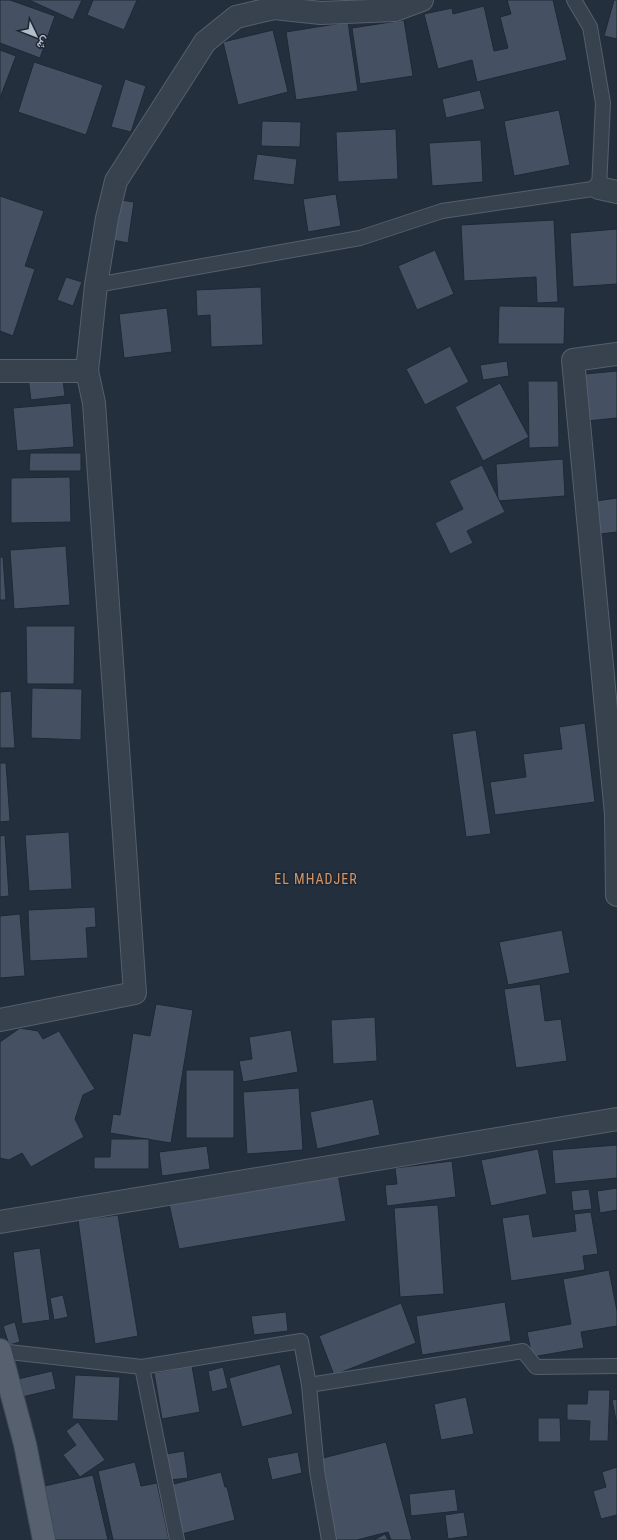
<svg xmlns="http://www.w3.org/2000/svg" width="617" height="1540" viewBox="0 0 617 1540" font-family="'Roboto Condensed',Vazirmatn,sans-serif">
	<style>
		.building { fill: #455162; stroke: #1f2835 }
		.lines { fill: none; stroke-linecap: round; stroke-linejoin: round }
		.lane-casing { stroke: #565f6c; stroke-width: 16 }
		.street-casing { stroke: #565f6c; stroke-width: 24 }
		.primary-casing { stroke: #414a57; stroke-width: 24 }
		.lane { stroke: #38414e; stroke-width: 14 }
		.street { stroke: #38414e; stroke-width: 22 }
		.primary { stroke: #56606e; stroke-width: 22 }
		.labels { text-anchor: middle; stroke-width: 3; stroke-linejoin: round; paint-order: stroke }
		.quarter-label { font-size: 14px; letter-spacing: 1px; fill: #d59563; stroke: #1d2633 }
	</style>
	<rect width="100%" height="100%" fill="#242f3e"/>
	<g class="building">
		<path d="M0 0H10L55 16 40 58 0 43Z"/>
		<path d="M29 0H82L73 20Z"/>
		<path d="M93 0H137L124 30 87 15Z"/>
		<path d="M507 0H553L567 60 477 82 472 60 438 69 424 14 452 8 453 14 484 6 494 51 508 48 500 17 511 14Z"/>
		<path d="M614 0H617V39L604 36Z"/>
		<path d="M404 20 413 76 360 84 352 28Z"/>
		<path d="M348 22 358 91 296 100 286 32Z"/>
		<path d="M273 30 288 92 238 105 223 42Z"/>
		<path d="M0 50 16 56 0 98Z"/>
		<path d="M34 62 103 85 86 135 18 112Z"/>
		<path d="M125 79 146 86 131 132 111 127Z"/>
		<path d="M480 90 485 109 446 118 442 99Z"/>
		<path d="M559 110 570 165 514 176 504 121Z"/>
		<path d="M262 121 301 122 300 147 261 146Z"/>
		<path d="M396 129 398 179 338 182 336 132Z"/>
		<path d="M481 140 483 182 432 186 429 143Z"/>
		<path d="M257 154 297 159 294 185 253 180Z"/>
		<path d="M336 194 341 226 308 232 303 199Z"/>
		<path d="M0 196 44 211 25 266 35 269 13 336 0 331Z"/>
		<path d="M115 199 134 202 128 243 107 239Z"/>
		<path d="M554 220 558 302 537 303 536 277 464 281 461 225Z"/>
		<path d="M617 229V284L573 287 570 233Z"/>
		<path d="M435 250 454 294 417 310 398 266Z"/>
		<path d="M66 277 82 282 73 306 57 300Z"/>
		<path d="M261 287 263 345 211 347 210 315 197 316 196 290Z"/>
		<path d="M499 306 565 307 564 344H498Z"/>
		<path d="M167 308 172 352 124 358 119 314Z"/>
		<path d="M450 346 469 382 425 405 406 369Z"/>
		<path d="M507 361 509 376 483 380 480 365Z"/>
		<path d="M617 371V418L587 421 584 374Z"/>
		<path d="M62 373 65 396 31 400 28 377Z"/>
		<path d="M528 381H558L559 447 529 448Z"/>
		<path d="M500 383 529 437 483 461 455 407Z"/>
		<path d="M71 403 74 447 17 451 13 408Z"/>
		<path d="M30 453H81V471H29Z"/>
		<path d="M563 459 565 496 498 501 496 464Z"/>
		<path d="M482 465 505 512 467 531 473 543 450 554 435 523 463 509 449 481Z"/>
		<path d="M70 477 71 522 11 523V478Z"/>
		<path d="M617 498V532L600 534 596 501Z"/>
		<path d="M66 546 70 605 14 609 10 550Z"/>
		<path d="M0 557H3L6 600H0Z"/>
		<path d="M26 626H75L74 684H27Z"/>
		<path d="M32 688 82 689 81 740 31 738Z"/>
		<path d="M11 691 15 748H0V692Z"/>
		<path d="M585 723 595 802 495 815 490 782 526 777 523 754 562 749 559 727Z"/>
		<path d="M476 730 491 834 466 837 452 734Z"/>
		<path d="M0 763H6L10 821 0 822Z"/>
		<path d="M69 832 72 889 29 891 25 835Z"/>
		<path d="M5 835 9 896 0 897V836Z"/>
		<path d="M95 907 96 927 86 928 88 958 30 961 28 910Z"/>
		<path d="M20 914 25 976 0 978V916Z"/>
		<path d="M562 930 570 973 508 985 499 942Z"/>
		<path d="M540 984 545 1021 561 1019 567 1061 516 1068 504 989Z"/>
		<path d="M156 1004 193 1010 171 1143 110 1133 113 1114 120 1115 133 1033 150 1036Z"/>
		<path d="M375 1017 377 1061 333 1064 331 1020Z"/>
		<path d="M20 1028 38 1031 43 1039 59 1031 95 1089 83 1095 75 1119 84 1137 31 1167 22 1153 9 1160 0 1158V1042Z"/>
		<path d="M291 1030 298 1072 243 1082 239 1061 252 1059 249 1037Z"/>
		<rect x="186" y="1070" width="48" height="68"/>
		<path d="M299 1088 303 1150 247 1154 243 1092Z"/>
		<path d="M373 1099 380 1135 317 1149 310 1112Z"/>
		<path d="M111 1139H149V1169H94V1157H110Z"/>
		<path d="M617 1145V1178L555 1184 552 1150Z"/>
		<path d="M207 1146 210 1169 162 1176 159 1152Z"/>
		<path d="M538 1149 547 1194 491 1206 481 1160Z"/>
		<path d="M452 1161 456 1197 387 1206 385 1185 397 1184 395 1168Z"/>
		<path d="M338 1174 346 1221 179 1249 169 1204Z"/>
		<path d="M617 1188V1210L600 1213 597 1191Z"/>
		<path d="M589 1189 592 1209 573 1211 571 1191Z"/>
		<path d="M438 1205 444 1294 400 1297 394 1208Z"/>
		<path d="M591 1212 598 1254 583 1256 585 1270 511 1281 502 1218 529 1214 533 1237 576 1231 574 1214Z"/>
		<path d="M118 1215 138 1336 95 1344 78 1220Z"/>
		<path d="M40 1248 50 1320 22 1324 13 1252Z"/>
		<path d="M609 1270 617 1311V1326L581 1332 584 1348 532 1357 527 1332 571 1324 563 1279Z"/>
		<path d="M63 1295 68 1317 54 1320 50 1298Z"/>
		<path d="M505 1302 511 1341 422 1355 416 1316Z"/>
		<path d="M401 1303 416 1343 334 1375 319 1336Z"/>
		<path d="M286 1312 288 1331 254 1335 251 1316Z"/>
		<path d="M15 1322 20 1342 9 1345 3 1326Z"/>
		<path d="M280 1364 293 1414 242 1427 229 1378Z"/>
		<path d="M192 1366 200 1412 162 1419 154 1373Z"/>
		<path d="M223 1367 228 1388 212 1392 208 1371Z"/>
		<path d="M52 1371 56 1389 22 1397 18 1379Z"/>
		<path d="M75 1375 120 1377 118 1421 72 1419Z"/>
		<path d="M588 1390H610L608 1441H589L590 1421 567 1420V1404H587Z"/>
		<path d="M466 1397 474 1434 441 1440 434 1404Z"/>
		<path d="M617 1399V1425L612 1400Z"/>
		<path d="M538 1418H560L561 1442H538Z"/>
		<path d="M78 1422 105 1460 80 1477 63 1455 76 1445 66 1431Z"/>
		<path d="M386 1442 412 1540H391L388 1532 357 1540H325L316 1505 329 1501 319 1459Z"/>
		<path d="M184 1451 188 1478 170 1480 166 1454Z"/>
		<path d="M298 1452 302 1473 272 1480 267 1458Z"/>
		<path d="M135 1462 141 1486 157 1483 169 1540H113L98 1471Z"/>
		<path d="M617 1467V1515L601 1519 593 1491 606 1487 602 1472Z"/>
		<path d="M221 1472 225 1487H227L235 1520 178 1535 166 1486Z"/>
		<path d="M93 1475 108 1540H51L40 1487Z"/>
		<path d="M455 1489 458 1511 411 1516 409 1494Z"/>
		<path d="M464 1512 468 1536 448 1539 445 1515Z"/>
		<path d="M385 1534 388 1540H374Z"/>
	</g>
	<g class="lines">
		<defs>
			<g id="lane">
				<path d="M96 285 360 238 442 211 599 188 603 103 590 27 574 0"/>
				<path d="M0 1351 142 1367 177 1540"/>
				<path d="M142 1367 301 1341 309 1385"/>
				<path d="M329 1540 317 1471 309 1385 523 1351 536 1367 617 1366"/>
			</g>
			<g id="street">
				<path d="M599 188 617 192"/>
				<path d="M617 354 573 360 616 814 617 895"/>
				<path d="M0 371H87L96 285 107 218 116 181 205 42 236 17 274 8 321 13 395 10 422 0"/>
				<path d="M0 1020 135 993 94 403 87 371"/>
				<path d="M0 1222 617 1119"/>
			</g>
			<path id="primary" d="M0 1350 25 1444 44 1540"/>
		</defs>
		<use href="#lane" class="lane-casing"/>
		<use href="#street" class="street-casing"/>
		<use href="#primary" class="primary-casing"/>
		<use href="#lane" class="lane"/>
		<use href="#street" class="street"/>
		<use href="#primary" class="primary"/>
	</g>
	<g class="labels">
		<g class="quarter-label">
			<text x="316" y="884">EL MHADJER</text>
		</g>
	</g>
	<g transform="translate(36 36) rotate(133)" stroke="#1d2633" stroke-width="3" paint-order="stroke">
	<path d="M0-3L7 15L0 10L-7 15Z" fill="#b4bcc9"/>
	<text y="-6" font-size="11" font-weight="bold" text-anchor="middle" fill="#b4bcc9">ش</text>
	</g>
</svg>
